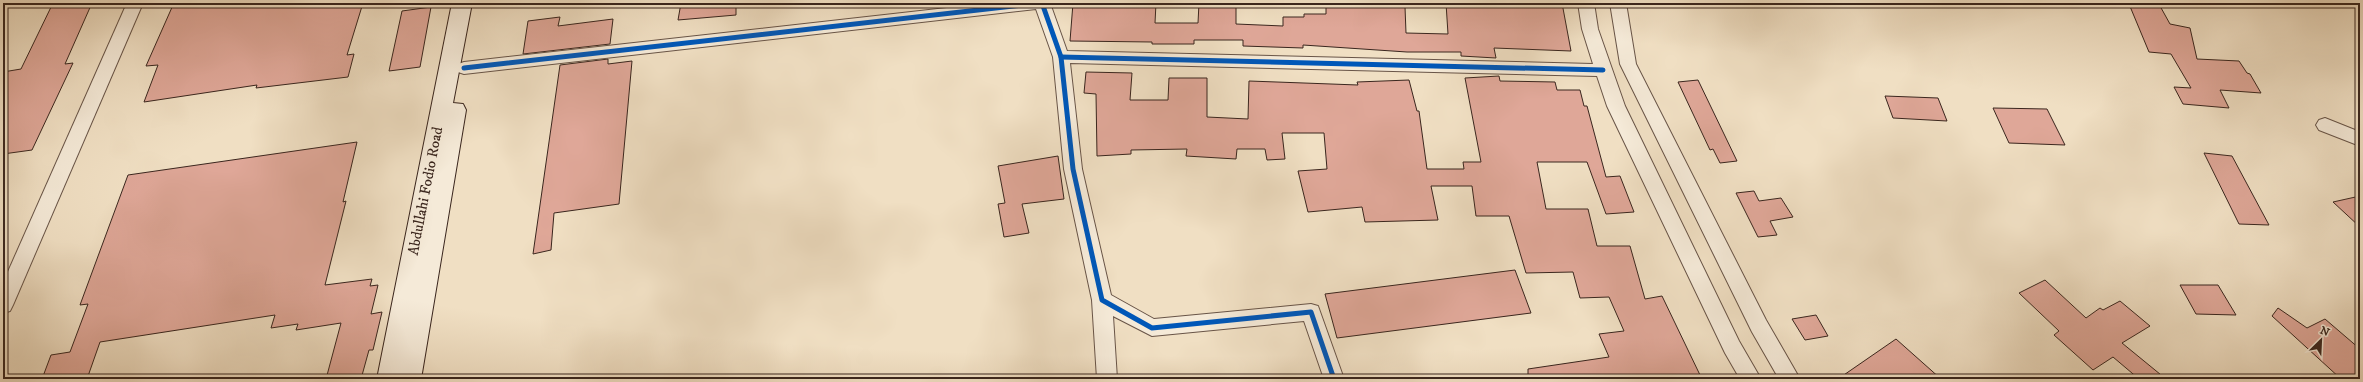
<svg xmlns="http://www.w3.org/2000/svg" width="2363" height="382" viewBox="0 0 2363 382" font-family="'IM FELL DW Pica',serif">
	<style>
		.building { fill: #dfa798; stroke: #3a261e }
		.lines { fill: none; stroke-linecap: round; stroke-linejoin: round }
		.minor-casing { stroke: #685447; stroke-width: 2 }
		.secondary-casing { stroke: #3a261e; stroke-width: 2 }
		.minor { fill: #f5ead8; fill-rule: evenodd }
		.secondary { fill: #f5ead8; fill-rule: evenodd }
		.cycleway-casing { stroke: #f5ead8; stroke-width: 8 }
		.cycleway { stroke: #0057b8; stroke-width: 5 }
		.labels { text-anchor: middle; stroke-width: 4; stroke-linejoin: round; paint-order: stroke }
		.street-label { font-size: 15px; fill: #3a261e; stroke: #f5ead8 }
	</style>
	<rect width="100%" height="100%" fill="#f0dfc3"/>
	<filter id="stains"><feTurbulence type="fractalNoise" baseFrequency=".005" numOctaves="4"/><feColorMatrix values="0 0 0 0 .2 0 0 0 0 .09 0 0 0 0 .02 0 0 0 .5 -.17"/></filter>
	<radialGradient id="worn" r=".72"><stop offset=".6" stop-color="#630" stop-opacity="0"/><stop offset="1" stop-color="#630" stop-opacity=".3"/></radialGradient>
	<g class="building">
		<path d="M53 3H92L65 64 73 63 32 150 3 154V72L21 69Z"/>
		<path d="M196 3H363L347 55 354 54 348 77 256 88 257 85 144 102 158 65 146 66 173 5Z"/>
		<path d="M681 3H736V15L678 20Z"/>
		<path d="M1073 3H1156L1155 23H1198L1199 3H1236V24L1283 26V17H1304V14H1326V3H1363L1405 7 1406 33 1448 34 1446 3H1562L1571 51 1494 48 1496 58 1461 56V52H1407L1303 45V48L1243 46V40H1194V44H1152V42L1070 41Z"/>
		<path d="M2129 4 2160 6 2170 24 2190 28 2197 59 2239 61 2247 73 2250 74 2261 93 2220 90 2229 108 2183 104 2174 87 2191 88 2171 54 2149 52Z"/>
		<path d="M431 7 420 67 389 71 402 11Z"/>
		<path d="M560 17 558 26 613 19 610 44 523 54 528 21Z"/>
		<path d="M608 59V64L632 61 619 204 554 213 551 250 533 254 560 65Z"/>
		<path d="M1086 72 1132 73 1130 100H1168L1169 78H1207V117L1248 119 1249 81 1358 85 1357 82 1409 80 1417 111H1419L1427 169H1464L1463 162H1481L1465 78 1499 76 1500 81 1555 82 1557 90H1580L1584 106H1587L1606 177 1620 176 1634 212 1606 214 1587 162H1537L1546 209H1588L1597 246H1630L1645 299 1662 296 1700 375 1674 379H1528V369L1609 357 1599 334 1624 331 1609 297 1580 298 1573 272 1526 273 1509 216H1476L1472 186H1431L1438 220 1365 222 1362 207 1308 212 1298 171 1327 169 1324 133H1282L1285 159 1267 160 1265 149H1237L1236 159 1186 156 1187 149 1131 150V154L1097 156 1096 94 1084 93Z"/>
		<path d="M1698 80 1737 161 1720 163 1713 149 1710 150 1678 82Z"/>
		<path d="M1885 96 1938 98 1947 121 1893 118Z"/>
		<path d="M1993 108 2047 109 2065 145 2009 143Z"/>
		<path d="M357 142 343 202 346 201 325 285 372 279 370 286 378 285 371 314 382 312 373 350H369L361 379H326L341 323 296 330 298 324 271 328 275 315 100 342 87 379H42L51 355 70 352 88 304 80 305 128 175Z"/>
		<path d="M2204 153 2232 156 2269 225 2239 224Z"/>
		<path d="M1058 156 1064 199 1022 204 1029 233 1004 237 998 204 1005 203 998 166Z"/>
		<path d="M1754 191 1759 201 1781 198 1793 217 1770 221 1777 235 1758 237 1736 193Z"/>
		<path d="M2360 196V227L2333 202Z"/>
		<path d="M1515 270 1531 313 1337 338 1325 294Z"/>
		<path d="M2045 280 2086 318 2100 308 2103 310 2120 301 2150 326 2122 343 2166 379H2139L2113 357 2093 370 2054 335 2059 331 2019 293Z"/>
		<path d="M2180 285H2218L2236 315 2196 314Z"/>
		<path d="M2278 308 2307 328 2325 319 2360 349V379H2341L2272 316Z"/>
		<path d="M1816 315 1828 336 1805 340 1792 319Z"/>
		<path d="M1896 339 1941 379H1838Z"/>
	</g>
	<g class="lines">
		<defs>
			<g id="minor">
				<path d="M127 3H143L13 305 10 311 3 313V283Z"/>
				<path d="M991 3H1050L1067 51 1593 64 1582 29 1578 3H1594L1598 29 1625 106 1739 341 1761 379H1740L1725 353 1607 106 1597 76 1070 63 1082 169 1111 295 1154 319 1311 304 1318 306 1344 379H1324L1304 321 1152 336 1113 316 1117 379H1097L1092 300 1064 169 1053 57 1036 9 464 74 458 72 456 68 458 64 464 62Z"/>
				<path d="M1610 3H1626L1636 64 1766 320 1800 379H1779L1752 332 1620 64Z"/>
				<path d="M2325 118 2360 132V146L2319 130 2316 125 2319 120Z"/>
			</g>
			<path id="secondary" d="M452 3H472L453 103 463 104 466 110 421 379H377Z"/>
		</defs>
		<use href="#minor" class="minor-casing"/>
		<use href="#secondary" class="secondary-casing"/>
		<use href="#minor" class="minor"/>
		<use href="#secondary" class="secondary"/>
		<defs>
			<g id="cycleway">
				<path d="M1042 3 1061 57 1073 169 1102 300 1152 328 1311 312 1334 379"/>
				<path d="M1061 57 1603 70"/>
				<path d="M464 68 1041 3"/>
			</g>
		</defs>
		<use href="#cycleway" class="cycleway-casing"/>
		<use href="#cycleway" class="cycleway"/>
	</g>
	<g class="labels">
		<g class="street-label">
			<text transform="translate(425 191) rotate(-79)" y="5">Abdullahi Fodio Road</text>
		</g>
	</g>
	<rect width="2363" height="382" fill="none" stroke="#f0dfc3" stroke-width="16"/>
	<rect x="4" y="4" width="2355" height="374" fill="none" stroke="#3a261e" stroke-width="2"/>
	<rect x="8" y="8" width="2347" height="366" fill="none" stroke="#3a261e"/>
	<g transform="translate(2321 340) rotate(24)" stroke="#f5ead8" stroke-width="3" paint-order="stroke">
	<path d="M0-3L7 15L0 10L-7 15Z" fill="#3a261e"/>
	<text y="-6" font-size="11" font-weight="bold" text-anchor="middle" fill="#3a261e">N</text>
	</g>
	<rect width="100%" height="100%" filter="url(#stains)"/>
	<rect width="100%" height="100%" fill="url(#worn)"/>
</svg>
